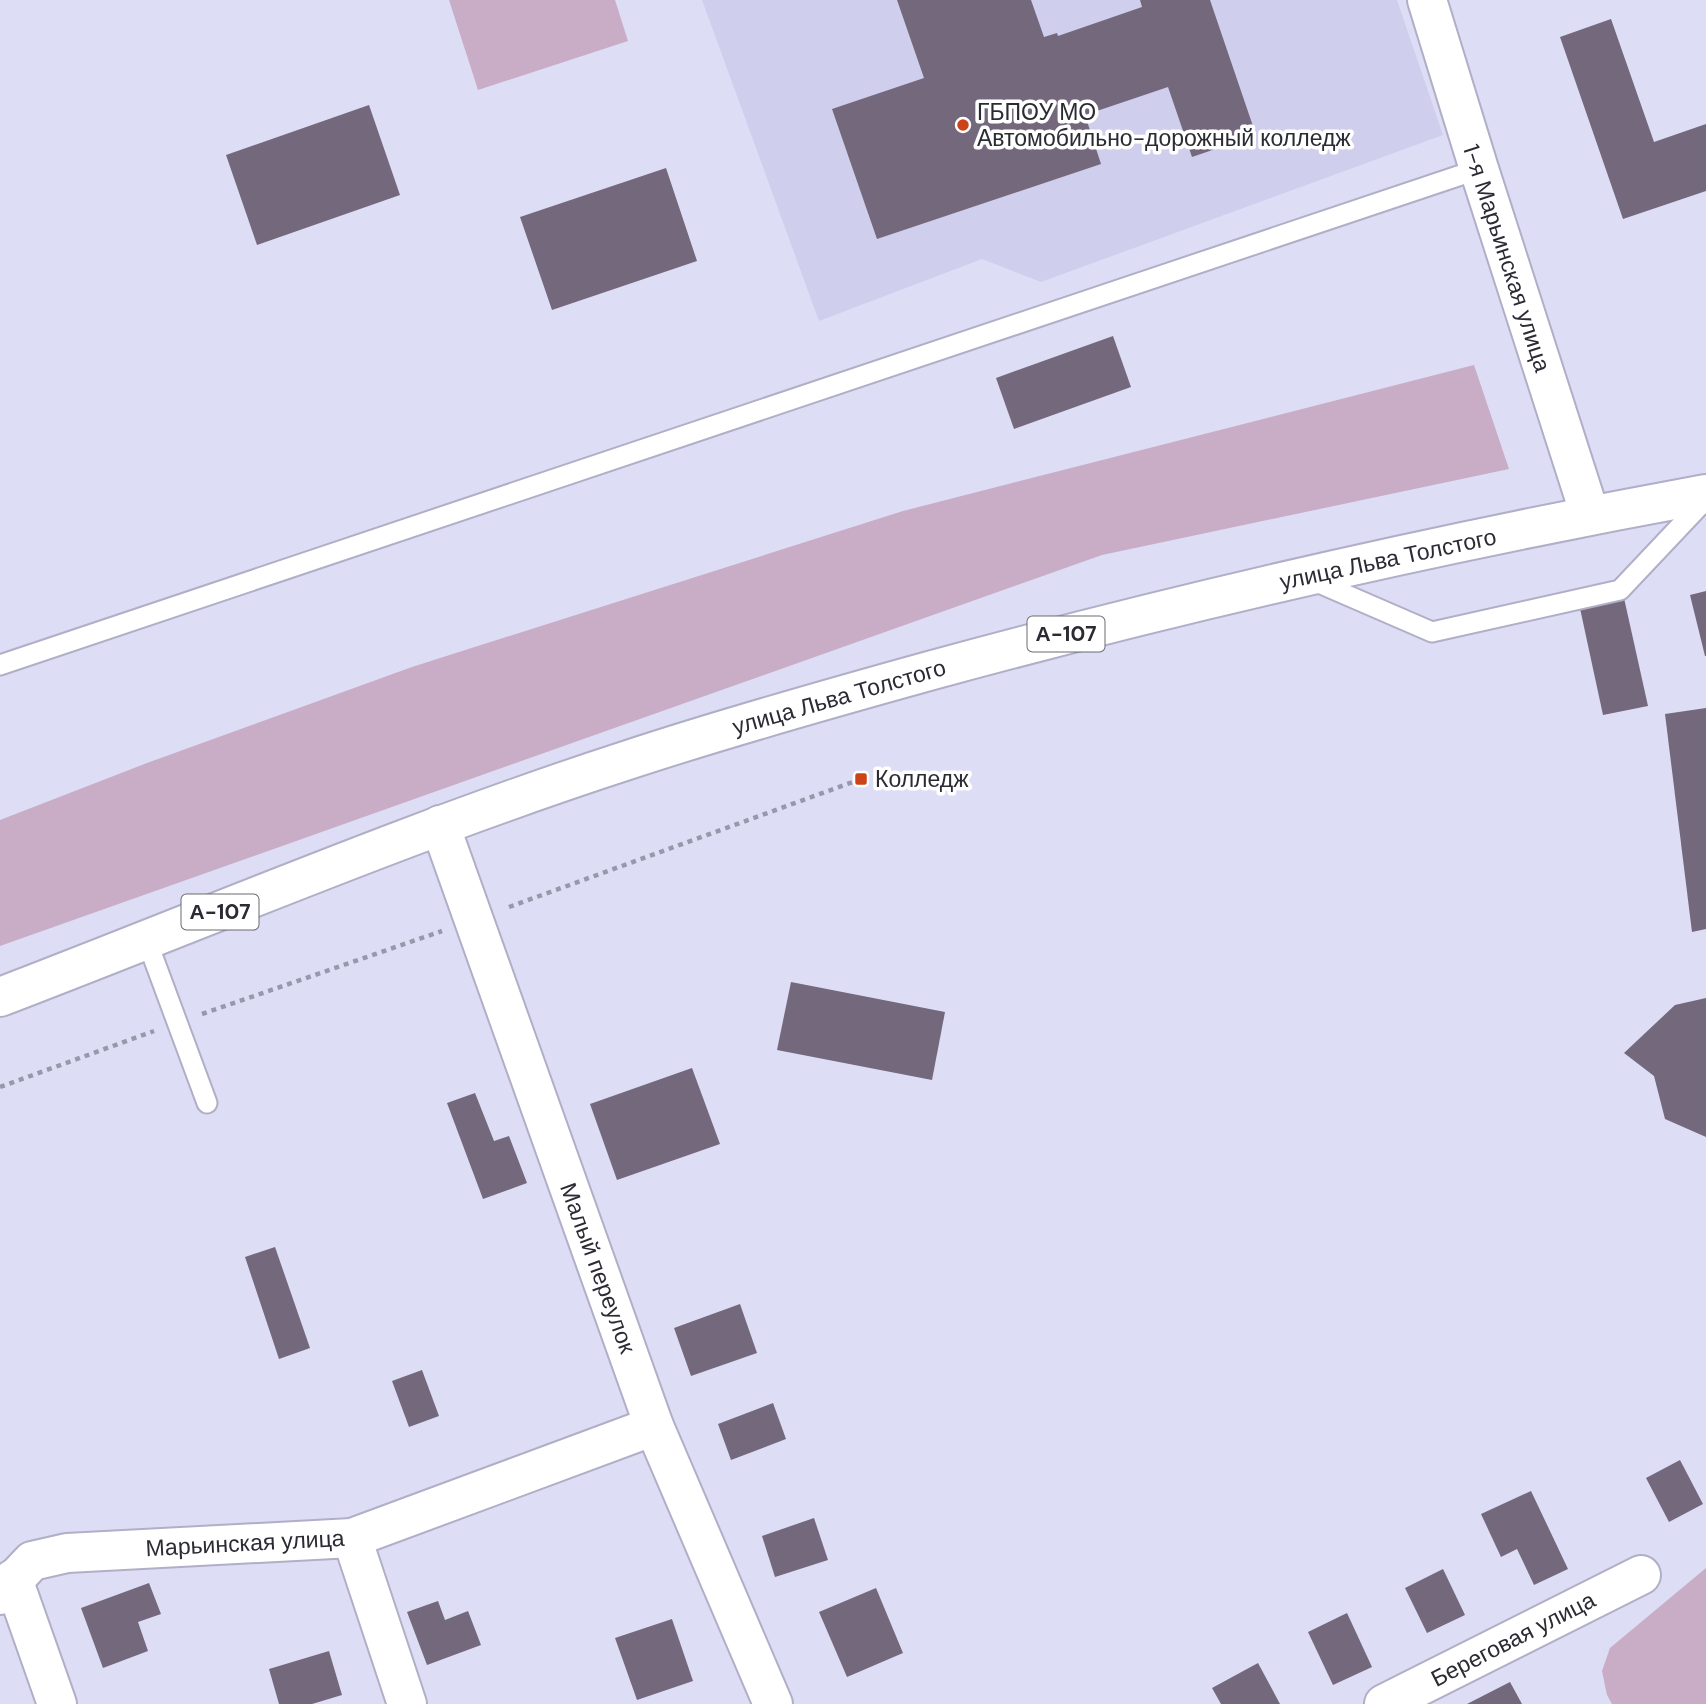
<svg xmlns="http://www.w3.org/2000/svg" width="1706" height="1704" viewBox="0 0 1706 1704" font-family="'DM Sans',sans-serif">
	<style>
		.built { fill: #cfceed }
		.green { fill: #c9acc5 }
		.building { fill: #73687c }
		.lines { fill: none; stroke-linecap: round; stroke-linejoin: round }
		.lane-casing { stroke: #b0afc7; stroke-width: 23 }
		.street-casing { stroke: #b0afc7; stroke-width: 42 }
		.secondary-casing { stroke: #b0afc7; stroke-width: 42 }
		.highway-casing { stroke: #b0afc7; stroke-width: 42 }
		.path { stroke: #9898ab; stroke-width: 4.5; stroke-dasharray: 5 5; stroke-linecap: butt }
		.lane { stroke: #fff; stroke-width: 19 }
		.street { stroke: #fff; stroke-width: 38 }
		.secondary { stroke: #fff; stroke-width: 38 }
		.highway { stroke: #fff; stroke-width: 38 }
		.poi-dot { fill: #cb4317; stroke: #fff; stroke-width: 2.5 }
		.labels { text-anchor: middle; stroke-width: 7; stroke-linejoin: round; paint-order: stroke }
		.shield { fill: #fff; stroke: #6b6b71; stroke-width: 2 }
		.shield-label { font-size: 21px; font-weight: bold; fill: #2b2b34 }
		.poi-label { font-size: 23px; fill: #2b2b34; stroke: #fff; text-anchor: start }
		.street-label { font-size: 23px; fill: #2b2b34; stroke: #fff }
	</style>
	<rect width="100%" height="100%" fill="#deddf6"/>
	<path class="built" d="M702 0H1397L1443 135 1041 282 982 259 819 321Z"/>
	<g class="green">
		<path d="M449 0H615L628 41 478 90Z"/>
		<path d="M1474 365 1509 469 1102 555 0 946V820L147 763 412 667 903 511Z"/>
		<path d="M1706 1568V1704H1612L1607 1695 1602 1671 1610 1648Z"/>
	</g>
	<g class="building">
		<path d="M897 0H1031L1044 37 1057 33 1058 36 1142 7 1140 0H1210L1256 135 1192 157 1168 87 1085 115 1101 164 877 239 832 109 924 78Z"/>
		<path d="M1611 19 1654 142 1706 124V191L1623 219 1560 37Z"/>
		<path d="M369 105 400 195 257 245 226 155Z"/>
		<path d="M666 168 697 261 552 310 520 217Z"/>
		<path d="M1113 336 1131 387 1014 429 996 378Z"/>
		<path d="M1622 589 1648 706 1603 715 1578 599Z"/>
		<path d="M1706 591V656H1705L1690 595Z"/>
		<path d="M1706 708V929L1692 932 1665 714Z"/>
		<path d="M791 982 945 1012 932 1080 777 1050Z"/>
		<path d="M1706 998V1137L1665 1119 1654 1076 1624 1053 1675 1005Z"/>
		<path d="M692 1068 720 1144 617 1180 590 1104Z"/>
		<path d="M475 1093 494 1141 509 1136 527 1183 483 1199 447 1103Z"/>
		<path d="M275 1247 310 1348 279 1359 245 1257Z"/>
		<path d="M740 1304 757 1353 691 1376 674 1328Z"/>
		<path d="M422 1370 439 1416 409 1427 392 1381Z"/>
		<path d="M773 1403 786 1439 731 1460 718 1424Z"/>
		<path d="M1680 1460 1703 1504 1669 1522 1646 1478Z"/>
		<path d="M1531 1491 1568 1569 1534 1585 1517 1549 1501 1557 1481 1514Z"/>
		<path d="M814 1518 828 1560 775 1577 762 1536Z"/>
		<path d="M1443 1569 1465 1615 1427 1633 1405 1588Z"/>
		<path d="M149 1583 161 1614 138 1622 148 1651 103 1668 81 1608Z"/>
		<path d="M876 1588 903 1653 847 1677 819 1612Z"/>
		<path d="M438 1601 445 1620 468 1611 481 1645 427 1665 407 1612Z"/>
		<path d="M1347 1613 1372 1667 1333 1685 1308 1632Z"/>
		<path d="M672 1619 693 1681 637 1700 615 1638Z"/>
		<path d="M329 1651 342 1695 312 1704H279L269 1669Z"/>
		<path d="M1258 1663 1280 1704H1221L1212 1688Z"/>
		<path d="M1510 1682 1522 1704H1467Z"/>
	</g>
	<g class="lines">
		<defs>
			<g id="lane">
				<path d="M1312 580 1432 632 1620 590 1706 499"/>
				<path d="M0 665 1479 169"/>
				<path d="M147 941 207 1103"/>
			</g>
			<g id="street">
				<path d="M1427 0 1479 169 1590 515"/>
				<path d="M352 1538 407 1704"/>
				<path d="M13 1579 57 1704"/>
				<path d="M0 1595 32 1561 67 1553 352 1538 654 1426"/>
				<path d="M1384 1704 1641 1575"/>
			</g>
			<path id="secondary" d="M440 825 654 1426 773 1704"/>
			<path id="highway" d="M0 997C209 917 415 829 628 760 728 727 828 699 929 671 1185 601 1444 542 1706 494"/>
		</defs>
		<use href="#lane" class="lane-casing"/>
		<use href="#street" class="street-casing"/>
		<use href="#secondary" class="secondary-casing"/>
		<use href="#highway" class="highway-casing"/>
		<g class="path">
			<path d="M509 907 861 779"/>
			<path d="M202 1014 442 931"/>
			<path d="M0 1087 154 1031"/>
		</g>
		<use href="#lane" class="lane"/>
		<use href="#street" class="street"/>
		<use href="#secondary" class="secondary"/>
		<use href="#highway" class="highway"/>
	</g>
	<g class="poi-dot">
		<circle cx="963" cy="125" r="7"/>
		<rect x="854" y="772" width="14" height="14" rx="3.5"/>
	</g>
	<g class="labels">
		<g class="shield">
			<rect x="1027.5" y="616.5" width="77" height="35" rx="5"/>
			<rect x="181.5" y="894.5" width="77" height="35" rx="5"/>
		</g>
		<g class="shield-label">
			<text x="1066" y="641">А-107</text>
			<text x="220" y="919">А-107</text>
		</g>
		<g class="poi-label">
			<text x="977" y="120">ГБПОУ МО<tspan x="977" dy="26">Автомобильно-дорожный колледж</tspan></text>
			<text x="875" y="787">Колледж</text>
		</g>
		<g class="street-label">
			<text transform="translate(1507 258) rotate(72)" y="8">1-я Марьинская улица</text>
			<text transform="translate(1388 559) rotate(-12)" y="8">улица Льва Толстого</text>
			<text transform="translate(839 697) rotate(-16)" y="8">улица Льва Толстого</text>
			<text transform="translate(598 1268) rotate(70)" y="8">Малый переулок</text>
			<text transform="translate(245 1543) rotate(-3)" y="8">Марьинская улица</text>
			<text transform="translate(1513 1639) rotate(-27)" y="8">Береговая улица</text>
		</g>
	</g>
</svg>
